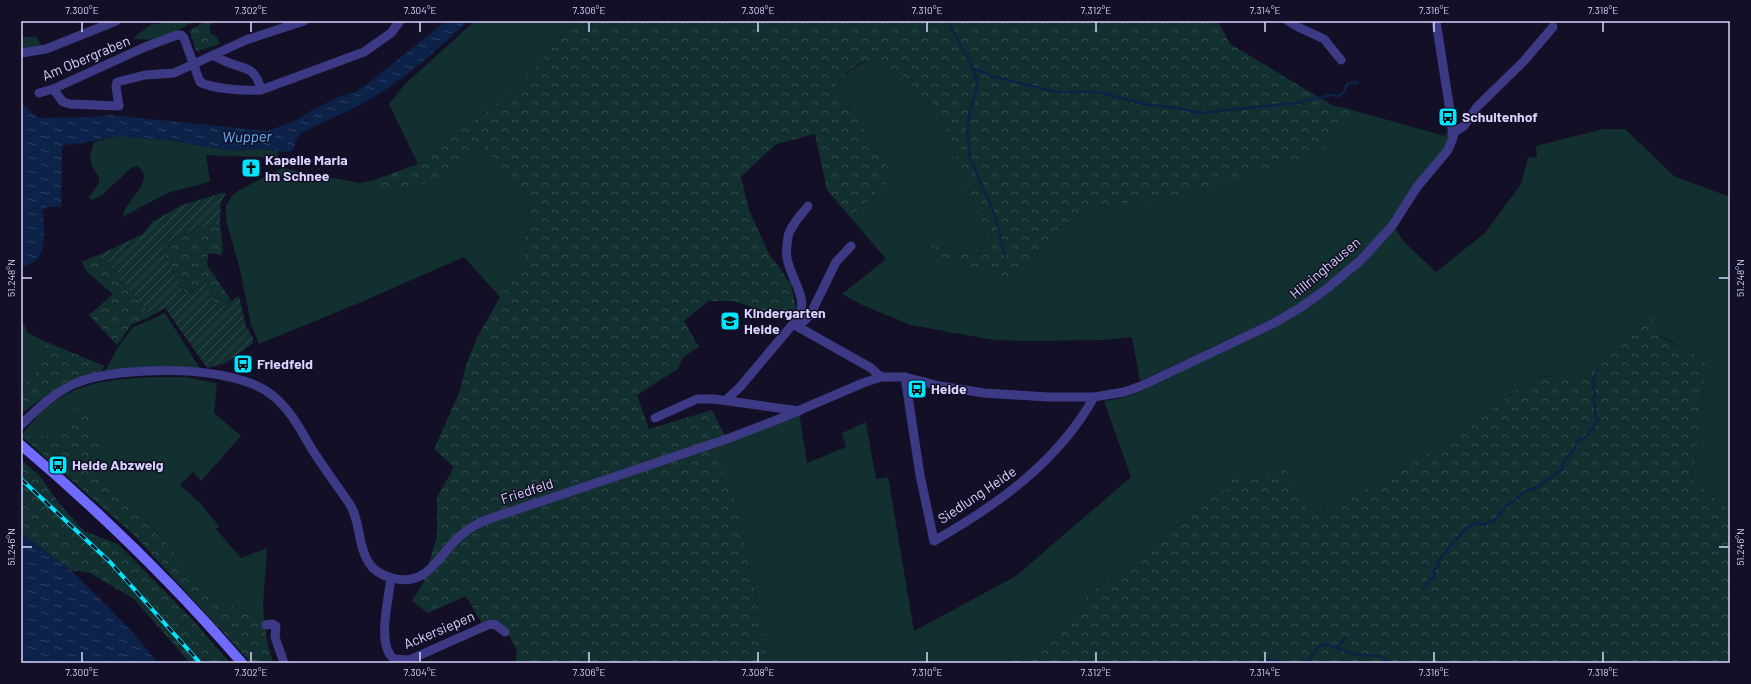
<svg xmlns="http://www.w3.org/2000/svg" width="1751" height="684" viewBox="0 0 1751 684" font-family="Barlow,sans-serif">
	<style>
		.grass { fill: #12302f }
		.forest { fill: url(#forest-crowns) }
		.garden { fill: url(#garden-furrows) }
		.water { fill: url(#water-ripples) }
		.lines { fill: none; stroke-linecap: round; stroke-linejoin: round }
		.stream { stroke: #0c2248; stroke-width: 2.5 }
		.street { stroke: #3d3a85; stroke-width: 9 }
		.secondary { stroke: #6f6bff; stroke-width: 10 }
		.rail-casing { stroke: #00e5ff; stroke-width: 4 }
		.rail { stroke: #130f26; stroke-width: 2.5; stroke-dasharray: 8; stroke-linecap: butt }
		.ticks { fill: none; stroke: #d9d4ff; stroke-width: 1.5 }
		.labels { text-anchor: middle; stroke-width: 3; stroke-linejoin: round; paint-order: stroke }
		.street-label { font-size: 14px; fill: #d9d4ff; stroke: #130f26 }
		.poi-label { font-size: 14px; font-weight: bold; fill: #d9d4ff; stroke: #130f26; text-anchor: start }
		.water-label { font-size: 15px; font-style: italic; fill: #62b6ff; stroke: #130f26 }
		.neatline { fill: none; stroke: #d9d4ff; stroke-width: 1.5 }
		.ticks-label { font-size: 10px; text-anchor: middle; fill: #d9d4ff }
	</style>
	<defs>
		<pattern id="forest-crowns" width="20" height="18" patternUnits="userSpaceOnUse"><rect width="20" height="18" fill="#12302f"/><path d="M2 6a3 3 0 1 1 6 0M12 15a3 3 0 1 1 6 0" fill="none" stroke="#344d4e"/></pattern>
		<pattern id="garden-furrows" width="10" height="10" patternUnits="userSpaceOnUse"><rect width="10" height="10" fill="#12302f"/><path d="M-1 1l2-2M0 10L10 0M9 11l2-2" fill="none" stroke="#344d4e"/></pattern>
		<pattern id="water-ripples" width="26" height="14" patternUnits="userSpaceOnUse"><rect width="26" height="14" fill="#0c2248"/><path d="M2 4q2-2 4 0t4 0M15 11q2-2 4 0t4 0" fill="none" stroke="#2f4163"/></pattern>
	</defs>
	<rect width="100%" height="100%" fill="#130f26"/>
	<g class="grass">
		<path d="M163 21H195L159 40 135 39 134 37 152 24H159Z"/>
		<path d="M475 21H575L519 87 418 164 389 104 406 83Z"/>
		<path d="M25 37H37L41 46 21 48V38Z"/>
		<path d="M869 60H873L901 75 940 113 994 256 933 246H929L927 249 942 258 968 269 1032 261 1051 235 1074 219 1083 209 1246 175 1315 156 1336 136 1356 111 1445 136 1449 128 1450 136 1446 148 1387 227 1357 258 1322 287 1297 305 1270 320 1140 381 1132 337 1104 340 1030 341 993 340 911 325 862 305 842 294 886 259 851 218 893 175 836 85C844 74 857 65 869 60Z"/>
		<path d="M1603 129H1625L1674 176 1730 197V511L1692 479 1700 430 1706 360 1660 336 1655 317 1576 375 1539 377 1520 387 1483 417 1397 473 1311 517 1268 473 1246 475 1236 473 1227 489 1212 493 1197 503 1188 520 1155 537 1142 557 1092 591 1061 632 1046 644 1024 656 1007 663H768L756 596 736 503 718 458 729 444 727 439 799 411 807 463 846 447 842 433 866 422 876 479 888 477 914 631 1016 576 1131 477 1104 401 1122 398 1142 391 1167 376 1275 327 1304 311 1329 292 1395 228 1404 242 1436 272 1485 233 1521 184 1528 158 1537 157 1536 146Z"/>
		<path d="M116 136 166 140 234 151 261 149 278 151 279 158C254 156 230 157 206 155L210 181 206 183 170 192 122 217C124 213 125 208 128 205 135 193 154 177 137 166L131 168 102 195 92 200 89 197 99 183V177L92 166 90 156 94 142Z"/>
		<path d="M483 145 532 199 524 242 526 255 500 297 464 257 359 303 259 344 251 324 240 270 226 220V206L231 197 238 191 282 168 360 183 374 180 379 192 401 189 445 179Z"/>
		<path d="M165 313 201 370 105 371 119 346 132 328Z"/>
		<path d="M21 318 28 333 47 342 34 377 21 386Z"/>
		<path d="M152 377H185L217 383 214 413 241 436 201 481 193 472 180 485 200 503 219 526 216 529 241 558 267 548 263 606 265 626 253 616 220 600 186 566 147 521 97 475 100 431 84 433 90 412 83 401 76 412 70 430 51 436H21C25 430 30 425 35 419 67 383 107 379 152 377Z"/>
	</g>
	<g class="forest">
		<path d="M207 21H217L209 26 211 34 217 37 220 44 198 51 196 50 190 33 191 29Z"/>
		<path d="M575 21H1218L1230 44 1332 105 1356 111 1336 136 1315 156 1170 198 1105 205 1083 209 1074 219 1051 235 1025 270 1016 276H1002L968 269 942 258 927 249 929 246H933L994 256 940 113 901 75 873 60C860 59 843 75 836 85L893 175 851 218 827 190 815 134 776 144 741 177 749 210 769 254 791 284 796 308 791 321 734 301H709L684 321 699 347 683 357 678 369 637 395 649 429 712 410 729 444 719 458 736 503 756 596 768 663H516L517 651 506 629 482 624 466 596 428 613 412 601 423 583 437 536V497L454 467 434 449 460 391 466 365 476 340 500 297 526 255 524 242 532 199 483 146 445 179 401 189 379 192 374 180 418 164 518 87Z"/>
		<path d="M220 223 223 249 221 255 208 253 207 265 231 300 218 309 206 283 185 294 167 258 163 244 191 231Z"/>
		<path d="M101 254 151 316 131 325 117 345 89 315 113 294 88 273 81 262Z"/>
		<path d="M1655 317 1660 337 1706 360 1700 430 1692 479 1730 511V663H1007L1024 656 1046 644 1061 632 1092 591 1142 557 1155 537 1188 520 1197 503 1212 493 1227 489 1236 472 1246 475 1268 473 1282 463 1311 517 1397 473 1483 417 1520 387 1539 377 1576 375Z"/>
		<path d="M47 342 104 366 102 371C70 379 46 395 21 414V386L34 377Z"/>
		<path d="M82 400 90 412 85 432 100 431 97 475 147 521 186 566 220 600 253 616 265 626 267 642 273 663H251L135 536 21 436H51L70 430 76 412Z"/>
		<path d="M21 460 39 475 59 503 84 531 118 544 191 618 230 663H190L134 599 90 573 71 570 21 533Z"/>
	</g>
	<path class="garden" d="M222 193H226L221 202 220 223 191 231 163 244 167 258 185 294 206 283 218 309 239 296 246 326 253 338V343L226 363 207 368 165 308 151 316 101 254 143 234 152 222 182 205Z"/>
	<g class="water">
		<path d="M446 21H468C439 48 410 75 376 96 353 110 326 120 302 133L296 140 293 149 289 152 261 149 234 151 166 140 116 136 84 143 64 145 62 149 61 207H47L42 211C45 221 45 250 38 258 33 263 27 266 21 267V103L37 117 40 118 90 117 110 115 268 131 297 120 312 110 339 97 355 92 370 82Z"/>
		<path d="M21 533 71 570 130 629 158 663H21Z"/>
	</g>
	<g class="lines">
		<g class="stream">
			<path d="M948 21C956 40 974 63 977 82 978 95 971 104 969 115 966 129 968 145 970 158L995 216 1005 255"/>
			<path d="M973 68 994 77 1057 92H1099L1144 104 1176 108 1200 113 1297 103 1331 95 1339 96 1344 92 1347 84 1357 82"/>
			<path d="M1424 588 1430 579 1434 578 1435 574 1433 571 1439 565 1438 561 1442 556 1465 529 1477 522 1484 525 1496 519 1506 506 1526 491 1538 487 1562 469 1563 463 1574 449 1578 441 1586 437 1599 419 1596 417 1595 405 1593 399 1596 395 1593 389 1595 384 1593 379 1598 370"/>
			<path d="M1338 647 1345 638"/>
			<path d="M1263 663 1270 660 1285 663"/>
			<path d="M1307 663 1318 647 1325 644 1358 655 1380 656 1390 663"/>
		</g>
		<g class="street">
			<path d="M1288 21 1298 27 1324 39 1341 60"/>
			<path d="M21 53 46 49 116 21"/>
			<path d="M213 55C217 58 222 60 227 62 246 70 255 66 261 90"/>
			<path d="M53 89 63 102 70 104 119 106 116 87 117 82 145 75 174 73 246 40 304 21"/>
			<path d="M39 93 53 89 145 47 177 35H181L184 38 200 82C212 89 247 91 261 90L364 52 391 33 400 21"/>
			<path d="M1453 133 1464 126 1477 107 1524 61 1553 27"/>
			<path d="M793 324C814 302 791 282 787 258 786 252 787 243 788 237 790 226 801 215 808 206"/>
			<path d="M795 324 804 321 810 315 836 262 851 246"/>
			<path d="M905 377 920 475 934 541C997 505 1058 462 1094 397"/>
			<path d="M726 400 740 387 793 324 871 368 881 377"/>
			<path d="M655 418 697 399H714L799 411"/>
			<path d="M21 425C38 408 54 393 76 383 120 365 235 364 272 395 291 410 301 431 313 451 325 469 337 486 349 503 361 521 357 545 369 563 374 571 384 576 392 578 428 588 438 555 460 536 467 530 475 525 483 521L727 439 779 419 863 383 881 377H905L940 386 984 393 1048 397H1094L1124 392 1141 386 1272 324 1300 308 1325 290 1361 260 1392 226 1417 187 1448 150 1453 138 1451 117 1436 21"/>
			<path d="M391 578C389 598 376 645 394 659L409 660 490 624 496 625 505 632"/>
			<path d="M266 625 273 624 276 626 275 637 284 663"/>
		</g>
		<path class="secondary" d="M21 445C100 512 175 585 242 663"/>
		<defs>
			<path id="rail" d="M21 479 110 562 200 663"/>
		</defs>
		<use href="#rail" class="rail-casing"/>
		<use href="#rail" class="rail"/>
	</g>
	<path class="ticks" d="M82 22V32M251 22V32M420 22V32M589 22V32M758 22V32M927 22V32M1096 22V32M1265 22V32M1434 22V32M1603 22V32M22 278H32M1719 278H1729M22 547H32M1719 547H1729M82 652V662M251 652V662M420 652V662M589 652V662M758 652V662M927 652V662M1096 652V662M1265 652V662M1434 652V662M1603 652V662"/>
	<defs>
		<symbol id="bus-square" viewBox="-11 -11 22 22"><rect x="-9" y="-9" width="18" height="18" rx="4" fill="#00e5ff" stroke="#130f26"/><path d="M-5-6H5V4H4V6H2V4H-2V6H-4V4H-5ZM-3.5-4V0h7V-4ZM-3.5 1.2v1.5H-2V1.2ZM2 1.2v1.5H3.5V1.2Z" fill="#111"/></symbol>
		<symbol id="church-square" viewBox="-11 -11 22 22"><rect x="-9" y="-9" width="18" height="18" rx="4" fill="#00e5ff" stroke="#130f26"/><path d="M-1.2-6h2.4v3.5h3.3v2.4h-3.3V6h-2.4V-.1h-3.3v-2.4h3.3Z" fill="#111"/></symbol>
		<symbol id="school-square" viewBox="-11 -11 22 22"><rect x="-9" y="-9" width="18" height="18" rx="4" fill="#00e5ff" stroke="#130f26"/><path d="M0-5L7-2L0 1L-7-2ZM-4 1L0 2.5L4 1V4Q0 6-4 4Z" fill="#111"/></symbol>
	</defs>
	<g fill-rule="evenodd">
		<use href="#bus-square" x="1437" y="106" width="22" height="22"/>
		<use href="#church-square" x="240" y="157" width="22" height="22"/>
		<use href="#school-square" x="719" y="310" width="22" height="22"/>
		<use href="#bus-square" x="232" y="353" width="22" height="22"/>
		<use href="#bus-square" x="906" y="378" width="22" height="22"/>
		<use href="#bus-square" x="47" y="454" width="22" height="22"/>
	</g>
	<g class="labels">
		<g class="street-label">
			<text transform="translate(86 58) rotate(-23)" y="5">Am Obergraben</text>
			<text transform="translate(1325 268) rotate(-40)" y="5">Hillringhausen</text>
			<text transform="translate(527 491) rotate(-18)" y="5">Friedfeld</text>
			<text transform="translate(977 495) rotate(-34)" y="5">Siedlung Heide</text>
			<text transform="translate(439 630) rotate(-23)" y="5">Ackersiepen</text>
		</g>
		<g class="poi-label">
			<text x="1462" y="122">Schultenhof</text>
			<text x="265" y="165">Kapelle Maria<tspan x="265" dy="16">im Schnee</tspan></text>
			<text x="744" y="318">Kindergarten<tspan x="744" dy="16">Heide</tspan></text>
			<text x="257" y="369">Friedfeld</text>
			<text x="931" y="394">Heide</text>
			<text x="72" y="470">Heide Abzweig</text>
		</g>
		<g class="water-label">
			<text transform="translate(247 137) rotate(-1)" y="5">Wupper</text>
		</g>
	</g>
	<rect width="1751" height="684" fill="none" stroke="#130f26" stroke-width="44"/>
	<rect x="22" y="22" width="1707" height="640" class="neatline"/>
	<g class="ticks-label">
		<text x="82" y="14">7.300°E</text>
		<text x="251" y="14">7.302°E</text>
		<text x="420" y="14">7.304°E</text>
		<text x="589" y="14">7.306°E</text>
		<text x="758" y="14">7.308°E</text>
		<text x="927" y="14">7.310°E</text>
		<text x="1096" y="14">7.312°E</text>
		<text x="1265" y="14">7.314°E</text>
		<text x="1434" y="14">7.316°E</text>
		<text x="1603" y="14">7.318°E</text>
		<text transform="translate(11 278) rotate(-90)" y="4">51.248°N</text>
		<text transform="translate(1740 278) rotate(-90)" y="4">51.248°N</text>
		<text transform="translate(11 547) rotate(-90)" y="4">51.246°N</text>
		<text transform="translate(1740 547) rotate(-90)" y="4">51.246°N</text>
		<text x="82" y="676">7.300°E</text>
		<text x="251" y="676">7.302°E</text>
		<text x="420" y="676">7.304°E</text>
		<text x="589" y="676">7.306°E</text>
		<text x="758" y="676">7.308°E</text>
		<text x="927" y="676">7.310°E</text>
		<text x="1096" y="676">7.312°E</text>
		<text x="1265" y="676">7.314°E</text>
		<text x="1434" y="676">7.316°E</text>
		<text x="1603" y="676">7.318°E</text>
	</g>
</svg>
